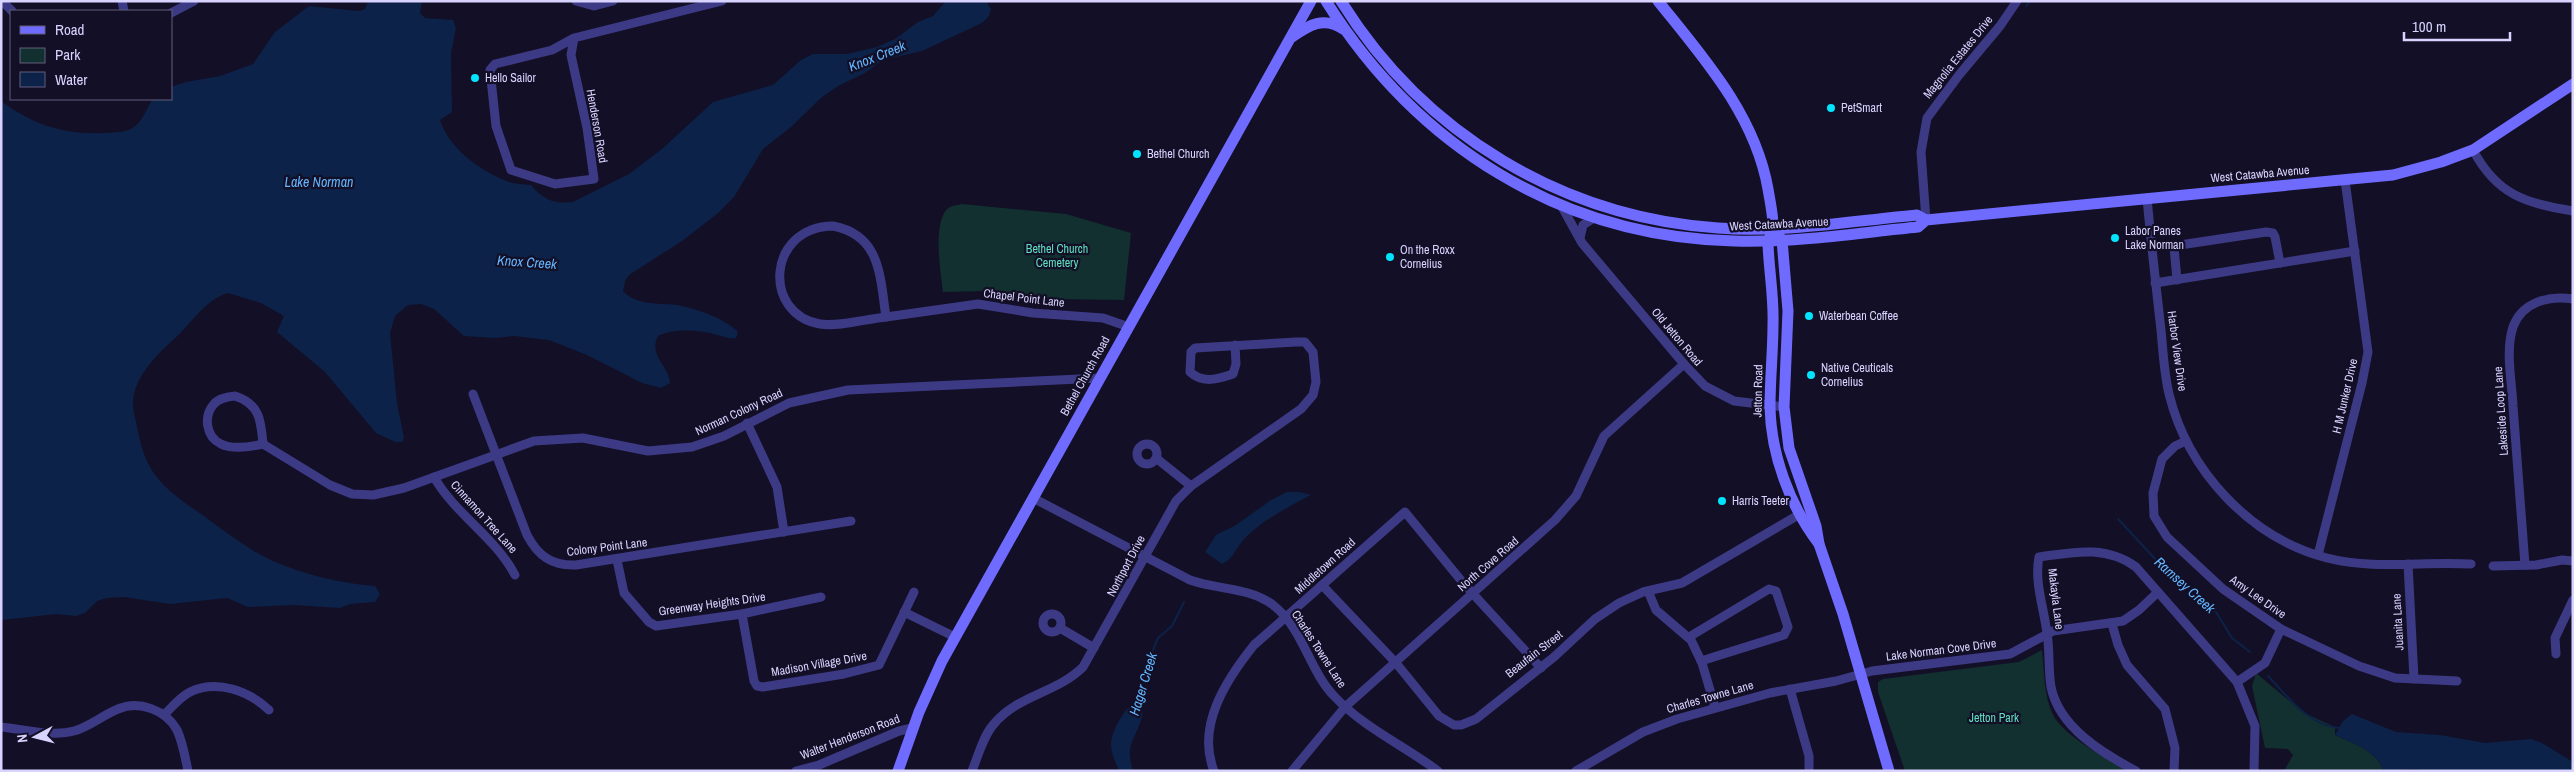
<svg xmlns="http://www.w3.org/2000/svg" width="2574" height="772" viewBox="0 0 2574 772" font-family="'Archivo Narrow',sans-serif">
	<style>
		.green { fill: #12302f }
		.water { fill: #0c2248 }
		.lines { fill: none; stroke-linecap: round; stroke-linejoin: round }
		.stream { stroke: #0c2248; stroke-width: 2 }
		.street { stroke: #3d3a85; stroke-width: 9 }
		.secondary { stroke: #6f6bff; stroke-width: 11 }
		.poi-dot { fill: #00e5ff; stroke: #130f26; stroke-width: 2 }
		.labels { text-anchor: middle; stroke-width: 4.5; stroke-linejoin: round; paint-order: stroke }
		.street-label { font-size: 12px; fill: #d9d4ff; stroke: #130f26 }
		.poi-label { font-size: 12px; fill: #d9d4ff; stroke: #130f26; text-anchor: start }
		.park-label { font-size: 12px; fill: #5fe0c0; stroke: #130f26 }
		.water-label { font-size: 14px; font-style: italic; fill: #62b6ff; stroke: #130f26 }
	</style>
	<rect width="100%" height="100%" fill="#130f26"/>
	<g class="green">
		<path d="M962 204 1066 214 1131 233 1124 300 1057 299 986 291 943 292C941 274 931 218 950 207 954 205 959 205 962 204Z"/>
		<path d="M2042 650C2044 670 2044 697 2053 715 2065 737 2105 757 2126 771H1905L1878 692V682L1883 679 2019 662Z"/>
		<path d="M2256 673 2304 713 2335 727V735C2352 743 2378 751 2383 771H2284L2293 755 2288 749 2265 748 2252 686Z"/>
	</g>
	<g class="water">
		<path d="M368 1H422L420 13 425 18 453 20 456 28 451 53 452 112 440 120C449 148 478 169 504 180 512 184 522 184 531 185 544 200 553 204 573 202L629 174 662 149 713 102 773 85 801 60 813 54H847L877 47 895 39 918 22 933 16 946 1H986L991 9 989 16 982 23 922 51 883 60 865 73 838 86 821 98 791 127 763 149 734 197 717 214 682 241 629 275 625 281 623 291C637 307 663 302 682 306 700 310 725 319 738 332L736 338C729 340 724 336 717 335 701 330 674 328 658 336 648 356 669 365 670 383L661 388 642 383 587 355 549 340 514 336 494 338 464 336 434 309 421 304 408 305 395 316 390 333 397 403 404 438 402 442H395L376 433 325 372 277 332 284 316 261 303 228 293C205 299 189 327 171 342 154 357 132 381 133 405 133 412 136 420 137 427 140 440 143 455 150 467 163 491 191 506 212 522 231 536 251 551 273 561 306 575 339 583 375 586L380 594 375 602 350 604 340 608 294 605 248 607 227 598 170 604 124 597 107 598 97 601 85 613 76 616 57 614 1 620V101C34 125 64 135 105 133 115 132 126 133 134 127 143 121 147 107 153 99H171V87L186 82 220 76 253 64 275 32 309 6 358 11 365 9Z"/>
		<path d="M1287 492H1299L1311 495C1288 507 1263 520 1245 538 1236 547 1234 559 1222 564L1205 552 1216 535 1236 525 1271 500Z"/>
		<path d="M1139 700C1150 716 1132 734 1130 750 1129 757 1131 764 1133 771H1119C1116 763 1111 753 1111 745 1111 731 1126 704 1139 700Z"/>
		<path d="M2352 714 2396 732 2440 735 2485 743 2531 739 2542 743 2573 762V771H2428L2417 769 2383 771C2378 751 2352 743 2335 735L2343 721Z"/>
	</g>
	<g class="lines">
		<g class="stream">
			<path d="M2026 6 2030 1"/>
			<path d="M2118 519 2171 576 2193 590 2216 612 2232 638 2250 652"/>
			<path d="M2268 676C2287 696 2310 727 2340 728"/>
			<path d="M1138 703 1147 664 1158 638 1172 626 1184 602"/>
		</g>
		<g class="street">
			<path d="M2 1 12 11"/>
			<path d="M122 1 124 11"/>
			<path d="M576 1 594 6 613 1"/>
			<path d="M171 13 194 1"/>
			<path d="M574 38 571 55 587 128 594 179 555 184 511 170 496 126 490 70 495 64 552 50 574 38 722 1"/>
			<path d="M2473 150C2497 195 2525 203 2573 211"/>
			<path d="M2147 198C2151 242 2156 286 2161 330 2163 351 2164 373 2169 394 2188 471 2250 538 2327 558 2374 570 2423 561 2471 564"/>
			<path d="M1561 205 1582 243 1684 364 1705 386 1734 401 1784 407"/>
			<path d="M1926 220 1921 152 1927 118 1959 75 2000 26 2017 1"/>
			<path d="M833 226C881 235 880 277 886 317 867 319 838 327 820 324 762 314 767 227 833 226Z"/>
			<path d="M1580 238 1583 225 1594 218"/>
			<path d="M2177 280 2174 247 2180 245 2266 232 2273 233 2275 237 2280 263"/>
			<path d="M2155 283 2355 251"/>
			<path d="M886 317 978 304 1033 313 1103 318 1129 327"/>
			<path d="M473 394 527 535C538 556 552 566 576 565L851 521"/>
			<path d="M235 396C260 404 261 421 263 444 250 447 233 450 221 444 206 437 203 416 214 404 219 398 228 397 235 396Z"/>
			<path d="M747 423 777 487 784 532"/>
			<path d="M2186 441 2175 446 2162 459 2153 493 2154 516 2167 537 2223 589 2281 629 2359 666 2395 678 2457 681"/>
			<path d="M263 444 330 485 352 494 373 495 404 488 534 441 583 438 648 451 692 447 724 436 789 403 848 390 1100 378"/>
			<circle cx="1147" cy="454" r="10"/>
			<path d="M1156 458 1191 486"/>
			<path d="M434 477C455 514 495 537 515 575"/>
			<path d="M1033 498 1190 580C1218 590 1249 587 1273 605 1303 628 1309 670 1334 696 1364 728 1403 745 1438 771"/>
			<path d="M2318 555 2362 383 2368 352 2345 180"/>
			<path d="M617 560 624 593 649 622 656 626 742 614 821 597"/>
			<path d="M2408 564 2414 679"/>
			<path d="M2525 565C2521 512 2517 459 2513 406 2512 382 2505 351 2513 327 2522 302 2549 295 2573 299"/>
			<path d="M2493 566 2536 565 2562 560 2573 561"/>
			<path d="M1322 585 1396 663 1439 716 1454 725H1461L1476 719 1554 657 1595 619 1619 603 1643 592 1682 583 1800 514"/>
			<path d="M1648 591 1656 610 1691 640 1702 663 1715 707"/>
			<path d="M904 612 955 637"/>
			<circle cx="1052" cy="623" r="9"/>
			<path d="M742 614 754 681 757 686 763 687 844 674 879 665 914 592"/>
			<path d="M2112 624 2118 645 2127 665 2165 709 2175 748 2174 771"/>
			<path d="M1060 628 1094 648"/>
			<path d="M1689 637 1769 589 1776 591 1788 627 1784 635 1701 661"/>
			<path d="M2556 654 2555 638 2573 600"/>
			<path d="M2237 682 2265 663 2281 629"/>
			<path d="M1790 689 1809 756V771"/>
			<path d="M164 715C172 707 180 697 190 692 217 679 249 691 269 710"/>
			<path d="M1 727C23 729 52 737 74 731 89 727 103 715 118 709 139 700 166 710 177 730 183 743 185 757 188 771"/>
			<path d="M796 771 819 765 899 731 912 728"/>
			<path d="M972 771C978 756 983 737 993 725 1017 695 1057 693 1083 667L1176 501 1191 486 1301 409 1313 395 1316 382 1313 352 1305 342H1296L1195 348 1191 352 1190 372C1203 384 1218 379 1233 374L1236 364 1235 345"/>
			<path d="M1214 771C1196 726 1226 680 1254 645L1405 512 1464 584 1541 668"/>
			<path d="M1292 771 1345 707 1555 520 1576 496 1604 436 1684 364"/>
			<path d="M1576 771 1643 732 1677 719 1770 693 1836 681 1872 671 2010 654 2053 631 2123 621 2139 610 2158 592"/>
			<path d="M2136 771C2102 753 2059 727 2051 687 2048 669 2050 651 2047 633 2044 609 2034 581 2039 557 2074 552 2106 545 2136 567L2237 682 2255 726 2254 771"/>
		</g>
		<g class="secondary">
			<path d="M1326 1C1417 146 1561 237 1734 241 1795 243 1857 233 1918 227L1926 220 2393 175 2441 162 2473 150 2573 84"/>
			<path d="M1341 1C1424 134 1562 217 1718 228 1784 233 1852 221 1917 215L1926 220"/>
			<path d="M1658 1C1703 57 1755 115 1768 189 1770 201 1773 214 1773 226 1773 233 1768 238 1768 244 1769 271 1774 297 1773 324 1773 351 1770 379 1770 407 1771 455 1790 506 1819 544"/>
			<path d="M1292 37C1309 25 1324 16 1343 29"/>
			<path d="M1779 236 1782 240 1788 311 1784 407 1789 448 1816 526 1819 544 1843 614 1889 771"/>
			<path d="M898 771 919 712 942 661 1311 1"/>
		</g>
	</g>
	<g class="poi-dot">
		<circle cx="475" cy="78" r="5"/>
		<circle cx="1831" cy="108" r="5"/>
		<circle cx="1137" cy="154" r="5"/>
		<circle cx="2115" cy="238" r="5"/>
		<circle cx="1390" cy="257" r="5"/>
		<circle cx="1809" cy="316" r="5"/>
		<circle cx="1811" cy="375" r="5"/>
		<circle cx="1722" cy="501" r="5"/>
	</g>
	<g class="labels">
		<g class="street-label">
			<text transform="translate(1958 57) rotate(-51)" y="4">Magnolia Estates Drive</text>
			<text transform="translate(597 126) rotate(80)" y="4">Henderson Road</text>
			<text transform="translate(2260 174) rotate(-5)" y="4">West Catawba Avenue</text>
			<text transform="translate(1779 224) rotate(-3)" y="4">West Catawba Avenue</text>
			<text transform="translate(1024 298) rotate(7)" y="4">Chapel Point Lane</text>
			<text transform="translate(1677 337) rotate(50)" y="4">Old Jetton Road</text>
			<text transform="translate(2177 351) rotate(82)" y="4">Harbor View Drive</text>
			<text transform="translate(1085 376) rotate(-61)" y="4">Bethel Church Road</text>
			<text transform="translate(1758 391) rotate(-89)" y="4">Jetton Road</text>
			<text transform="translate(2345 396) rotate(-77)" y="4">H M Junker Drive</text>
			<text transform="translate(2501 411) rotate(-94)" y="4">Lakeside Loop Lane</text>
			<text transform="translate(739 412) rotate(-25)" y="4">Norman Colony Road</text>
			<text transform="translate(484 517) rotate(48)" y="4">Cinnamon Tree Lane</text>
			<text transform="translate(607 547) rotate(-7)" y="4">Colony Point Lane</text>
			<text transform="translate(1488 564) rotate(-41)" y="4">North Cove Road</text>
			<text transform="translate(1126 566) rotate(-62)" y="4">Northport Drive</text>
			<text transform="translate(1325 566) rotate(-42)" y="4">Middletown Road</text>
			<text transform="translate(2258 597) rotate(35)" y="4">Amy Lee Drive</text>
			<text transform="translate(2056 599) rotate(83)" y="4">Makayla Lane</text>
			<text transform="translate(712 604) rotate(-8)" y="4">Greenway Heights Drive</text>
			<text transform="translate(2398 622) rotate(-93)" y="4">Juanita Lane</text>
			<text transform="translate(1319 649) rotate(57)" y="4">Charles Towne Lane</text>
			<text transform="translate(1941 650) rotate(-7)" y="4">Lake Norman Cove Drive</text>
			<text transform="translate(1534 654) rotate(-38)" y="4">Beaufain Street</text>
			<text transform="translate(819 664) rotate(-10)" y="4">Madison Village Drive</text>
			<text transform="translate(1710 697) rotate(-16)" y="4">Charles Towne Lane</text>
			<text transform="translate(850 737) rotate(-21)" y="4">Walter Henderson Road</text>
		</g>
		<g class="poi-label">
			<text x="485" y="82">Hello Sailor</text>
			<text x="1841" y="112">PetSmart</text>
			<text x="1147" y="158">Bethel Church</text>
			<text x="2125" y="235">Labor Panes<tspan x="2125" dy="14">Lake Norman</tspan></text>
			<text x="1400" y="254">On the Roxx<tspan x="1400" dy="14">Cornelius</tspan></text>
			<text x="1819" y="320">Waterbean Coffee</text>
			<text x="1821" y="372">Native Ceuticals<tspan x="1821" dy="14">Cornelius</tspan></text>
			<text x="1732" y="505">Harris Teeter</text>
		</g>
		<g class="park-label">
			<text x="1057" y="253">Bethel Church<tspan x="1057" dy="14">Cemetery</tspan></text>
			<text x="1994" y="722">Jetton Park</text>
		</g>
		<g class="water-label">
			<text transform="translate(877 56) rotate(-22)" y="5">Knox Creek</text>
			<text x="319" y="187">Lake Norman</text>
			<text transform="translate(527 262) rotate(4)" y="5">Knox Creek</text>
			<text transform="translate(2185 585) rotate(42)" y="5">Ramsey Creek</text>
			<text transform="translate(1143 684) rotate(-73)" y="5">Hager Creek</text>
		</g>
	</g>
	<rect width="2574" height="772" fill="none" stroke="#d9d4ff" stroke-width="5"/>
	<rect x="10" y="10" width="162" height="90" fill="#130f26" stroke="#625e7d"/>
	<rect x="20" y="26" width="25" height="8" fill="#6f6bff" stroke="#625e7d"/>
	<text x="55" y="35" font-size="15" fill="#d9d4ff">Road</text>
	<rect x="20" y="48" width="25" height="15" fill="#12302f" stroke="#625e7d"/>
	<text x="55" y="60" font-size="15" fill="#d9d4ff">Park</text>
	<rect x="20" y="72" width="25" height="15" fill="#0c2248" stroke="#625e7d"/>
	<text x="55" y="85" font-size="15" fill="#d9d4ff">Water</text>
	<g transform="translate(35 737) rotate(263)" stroke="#130f26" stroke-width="4" paint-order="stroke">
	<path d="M0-4L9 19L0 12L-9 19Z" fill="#d9d4ff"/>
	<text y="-8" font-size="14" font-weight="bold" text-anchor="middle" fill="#d9d4ff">N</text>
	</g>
	<path d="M2404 32v8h106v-8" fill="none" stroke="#d9d4ff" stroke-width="2.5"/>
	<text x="2412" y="32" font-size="15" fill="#d9d4ff" stroke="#130f26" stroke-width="4" paint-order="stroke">100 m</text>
</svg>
